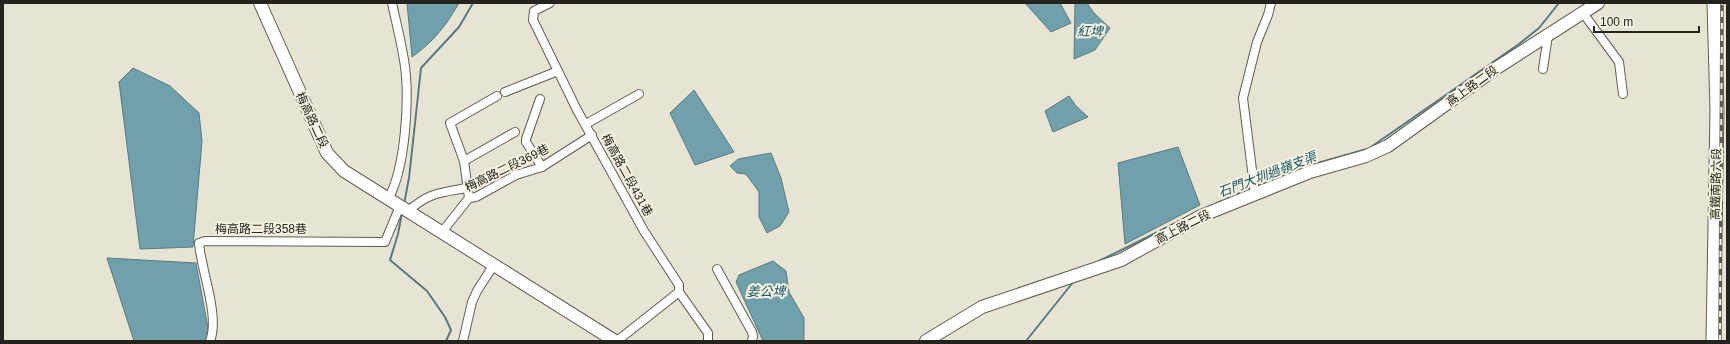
<svg xmlns="http://www.w3.org/2000/svg" width="1730" height="344" viewBox="0 0 1730 344" font-family="Helvetica,'Noto Sans TC',sans-serif">
	<style>
		.water { fill: #6fa0ab; stroke: #597a80 }
		.lines { fill: none; stroke-linecap: round; stroke-linejoin: round }
		.stream { stroke: #597a80; stroke-width: 2 }
		.street-casing { stroke: #615d4f; stroke-width: 10 }
		.secondary-casing { stroke: #615d4f; stroke-width: 14 }
		.primary-casing { stroke: #615d4f; stroke-width: 15 }
		.street { stroke: #fff; stroke-width: 8 }
		.secondary { stroke: #fff; stroke-width: 12 }
		.primary { stroke: #fff; stroke-width: 13 }
		.rail-casing { stroke: #5b584f; stroke-width: 3.5 }
		.rail { stroke: #f6f1e1; stroke-width: 2; stroke-dasharray: 6; stroke-linecap: butt }
		.labels { text-anchor: middle; stroke-width: 4; stroke-linejoin: round; paint-order: stroke }
		.street-label { font-size: 12px; fill: #25231d; stroke: #f6f1e1 }
		.water-label { font-size: 13px; font-style: italic; fill: #125764; stroke: #f6f1e1 }
	</style>
	<rect width="100%" height="100%" fill="#e8e4d4"/>
	<g class="water">
		<path d="M407 3H459C446 26 433 42 412 57Z"/>
		<path d="M1025 3H1060L1071 23 1051 32Z"/>
		<path d="M1075 3H1087L1094 13 1110 28 1095 50 1074 59Z"/>
		<path d="M133 68 170 86 199 113 202 141 193 247 140 249 119 82Z"/>
		<path d="M694 90 734 152 695 165 670 113Z"/>
		<path d="M1069 96 1076 106 1088 117 1053 132 1045 111Z"/>
		<path d="M1178 147 1200 205 1125 244 1118 163Z"/>
		<path d="M771 153 781 178 789 212 780 226 767 233 759 217V192L746 174 737 173 730 166 738 159Z"/>
		<path d="M107 258 196 263 210 339 209 341H134Z"/>
		<path d="M773 261 786 271 789 292 804 318V341H763L736 282 739 275Z"/>
	</g>
	<g class="lines">
		<g class="stream">
			<path d="M1371 147 1519 44 1539 28 1559 3"/>
			<path d="M1256 187 1300 168 1367 149"/>
			<path d="M1217 203 1252 188"/>
			<path d="M404 204 409 178 421 68 459 27 473 3"/>
			<path d="M402 213 398 234 390 260 427 291 445 317 451 330 446 341"/>
			<path d="M1095 263 1190 216"/>
			<path d="M1026 341 1074 281"/>
		</g>
		<defs>
			<g id="street">
				<path d="M550 3 534 11 533 20 577 110 644 231 679 285V292L617 341"/>
				<path d="M1583 13 1619 62 1623 94"/>
				<path d="M1543 69 1548 35"/>
				<path d="M505 92 558 71"/>
				<path d="M540 99 526 139V142L542 167"/>
				<path d="M586 124 639 94"/>
				<path d="M464 161 515 132"/>
				<path d="M1255 194 1243 98 1257 42 1268 15 1271 3"/>
				<path d="M469 198 464 161 450 123 497 96"/>
				<path d="M388 199C406 168 410 95 404 60 401 41 396 22 392 3"/>
				<path d="M408 211C430 192 440 193 467 188"/>
				<path d="M442 232 469 198 476 197 516 175 542 167 592 135"/>
				<path d="M717 269 752 332 753 336 752 341"/>
				<path d="M679 292 708 333V341"/>
				<path d="M210 341C220 316 201 270 199 243L205 241 385 242 400 206"/>
				<path d="M463 341 472 302 477 291 493 266"/>
			</g>
			<g id="secondary">
				<path d="M260 3 327 153 344 171 615 341"/>
				<path d="M926 341 982 307 1121 260 1201 216 1310 172 1366 156 1388 146 1495 69 1598 3"/>
			</g>
			<path id="primary" d="M1713 341 1717 110 1714 3"/>
		</defs>
		<use href="#street" class="street-casing"/>
		<use href="#secondary" class="secondary-casing"/>
		<use href="#primary" class="primary-casing"/>
		<use href="#street" class="street"/>
		<use href="#secondary" class="secondary"/>
		<use href="#primary" class="primary"/>
		<defs>
			<path id="rail" d="M1720 341 1722 3"/>
		</defs>
		<use href="#rail" class="rail-casing"/>
		<use href="#rail" class="rail"/>
	</g>
	<g class="labels">
		<g class="street-label">
			<text transform="translate(1472 86) rotate(-36)" y="4">高上路二段</text>
			<text transform="translate(312 120) rotate(65)" y="4">梅高路二段</text>
			<text transform="translate(507 168) rotate(-26)" y="4">梅高路二段369巷</text>
			<text transform="translate(627 175) rotate(61)" y="4">梅高路二段431巷</text>
			<text transform="translate(1716 184) rotate(-89)" y="4">高鐵南路六段</text>
			<text transform="translate(1183 227) rotate(-27)" y="4">高上路二段</text>
			<text x="261" y="233">梅高路二段358巷</text>
		</g>
		<g class="water-label">
			<text x="1090" y="36">紅埤</text>
			<text transform="translate(1267 174) rotate(-21)" y="5">石門大圳過嶺支渠</text>
			<text x="766" y="296">姜公埤</text>
		</g>
	</g>
	<rect width="1730" height="344" fill="none" stroke="#25231d" stroke-width="8"/>
	<path d="M1594 26v6h105v-6" fill="none" stroke="#25231d" stroke-width="2"/>
	<text x="1600" y="26" font-size="12" fill="#25231d" stroke="#f6f1e1" stroke-width="3" paint-order="stroke">100 m</text>
</svg>
